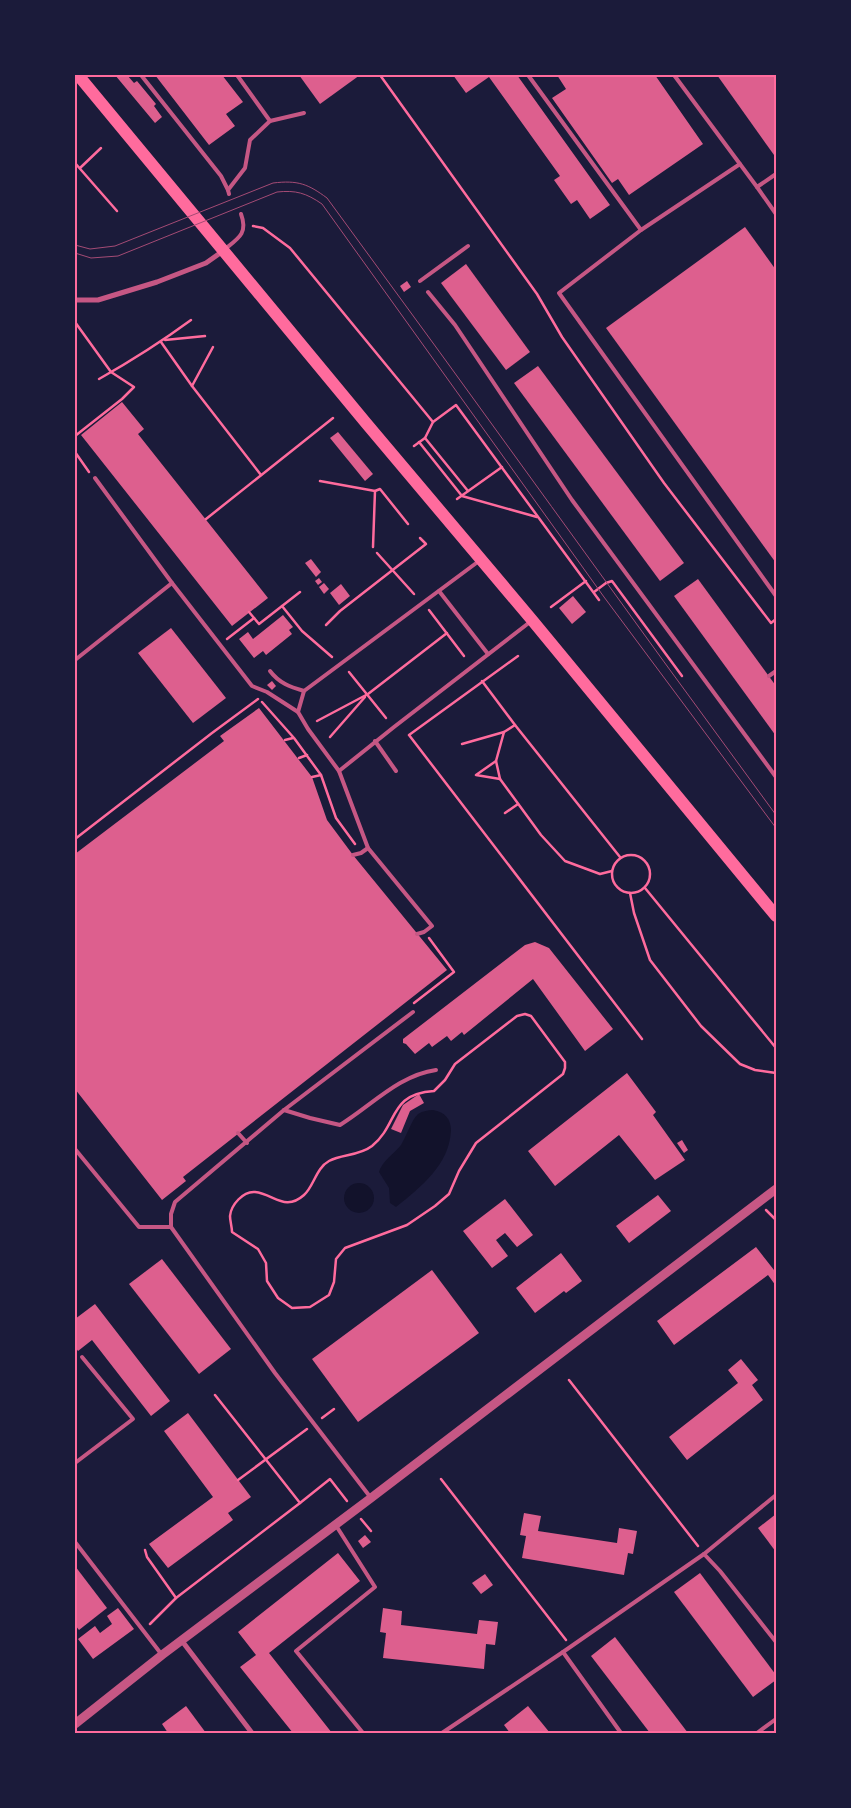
<svg xmlns="http://www.w3.org/2000/svg" width="851" height="1808" viewBox="0 0 851 1808" font-family="'Sofia Sans Condensed',sans-serif">
	<style>
		.water { fill: #12122b }
		.building { fill: #dd5f8e }
		.lines { fill: none; stroke-linecap: round; stroke-linejoin: round }
		.path { stroke: #ff6b9d; stroke-width: 2.5 }
		.service { stroke: #c65784; stroke-width: 4 }
		.minor { stroke: #c65784; stroke-width: 5 }
		.tertiary { stroke: #c65784; stroke-width: 9 }
		.primary { stroke: #ff6b9d; stroke-width: 12 }
		.tram { stroke: #a44b75; stroke-width: 1 }
		.neatline { fill: none; stroke: #ff6b9d; stroke-width: 2 }
	</style>
	<rect width="100%" height="100%" fill="#1b1b3a"/>
	<g class="water">
		<path d="M433 1110C445 1112 451 1119 451 1131 449 1165 421 1187 396 1207L390 1203 389 1188 379 1172C382 1161 394 1154 401 1145 406 1137 412 1119 418 1114 423 1111 428 1110 433 1110Z"/>
		<circle cx="359" cy="1198" r="15"/>
	</g>
	<g class="building">
		<path d="M115 75H127L134 83 137 81 156 104 154 106 162 117 155 123Z"/>
		<path d="M155 75H222L243 102 226 114 235 126 209 145Z"/>
		<path d="M299 75H360L320 104Z"/>
		<path d="M453 75H517L610 205 590 219 577 200 571 204 554 180 560 176 489 77 466 93Z"/>
		<path d="M557 75H655L703 144 629 195 618 179 612 183 552 98 566 89Z"/>
		<path d="M717 75H776V154L774 155Z"/>
		<path d="M745 227 776 270V563L606 328Z"/>
		<path d="M466 264 530 352 506 370 441 283Z"/>
		<path d="M407 281 411 287 404 292 400 286Z"/>
		<path d="M538 366 684 563 660 581 514 383Z"/>
		<path d="M122 402 144 429 138 434 268 598 232 626 81 435Z"/>
		<path d="M338 432 373 474 365 481 330 438Z"/>
		<path d="M311 559 321 572 316 577 305 563Z"/>
		<path d="M319 578 322 582 318 585 315 581Z"/>
		<path d="M698 579 776 686V736L674 596Z"/>
		<path d="M324 583 329 589 324 594 319 587Z"/>
		<path d="M341 584 350 596 339 605 330 593Z"/>
		<path d="M573 596 586 612 572 624 559 608Z"/>
		<path d="M283 615 293 627 289 630 292 634 266 655 263 651 254 658 239 639 248 632 253 639Z"/>
		<path d="M171 628 226 698 193 723 138 653Z"/>
		<path d="M272 681 276 686 272 690 267 685Z"/>
		<path d="M259 708 312 777 327 820 353 855 447 970 183 1177 186 1181 162 1200 75 1089V854L224 741 220 736Z"/>
		<path d="M535 942 549 948 613 1029 585 1051 533 979 464 1035 462 1032 451 1041 447 1036 432 1047 429 1043 415 1054 406 1044 403 1043V1039L525 945Z"/>
		<path d="M627 1073 656 1112 653 1115 685 1160 655 1180 619 1135 555 1186 528 1151Z"/>
		<path d="M419 1094 424 1103 410 1111 401 1133 391 1129 403 1105Z"/>
		<path d="M682 1140 688 1150 684 1153 677 1143Z"/>
		<path d="M658 1195 671 1211 629 1243 616 1226Z"/>
		<path d="M505 1199 533 1235 517 1247 505 1233 496 1240 508 1256 492 1268 463 1231Z"/>
		<path d="M756 1247 774 1270 776 1269V1286L768 1275 674 1345 657 1321Z"/>
		<path d="M561 1253 582 1281 566 1293 564 1291 535 1313 516 1288Z"/>
		<path d="M162 1259 231 1349 199 1374 129 1284Z"/>
		<path d="M432 1270 479 1333 358 1422 312 1359Z"/>
		<path d="M95 1304 170 1401 151 1416 92 1340 78 1351 75 1347V1319Z"/>
		<path d="M741 1359 758 1380 752 1385 763 1400 687 1460 669 1437 738 1383 728 1370Z"/>
		<path d="M188 1413 251 1497 228 1513 233 1520 168 1568 149 1544 213 1497 164 1431Z"/>
		<path d="M524 1513 541 1516 538 1531 617 1543 619 1528 637 1531 633 1554 628 1553 624 1575 522 1558 526 1536 520 1535Z"/>
		<path d="M776 1514V1552L758 1528Z"/>
		<path d="M365 1535 371 1542 363 1548 358 1541Z"/>
		<path d="M338 1553 360 1581 269 1653 332 1733H293L240 1667 256 1655 238 1632Z"/>
		<path d="M75 1566 107 1608 79 1630 75 1625Z"/>
		<path d="M700 1573 776 1675V1680L753 1697 674 1592Z"/>
		<path d="M485 1574 493 1585 481 1594 472 1583Z"/>
		<path d="M118 1608 134 1629 93 1659 78 1639 95 1626 100 1633 112 1624 107 1616Z"/>
		<path d="M383 1608 402 1611 401 1625 477 1634 479 1620 498 1622 495 1645 486 1644 484 1669 383 1658 386 1633 380 1632Z"/>
		<path d="M615 1637 688 1733H650L591 1656Z"/>
		<path d="M186 1706 206 1733H168L162 1724Z"/>
		<path d="M528 1706 550 1733H510L504 1725Z"/>
	</g>
	<g class="lines">
		<g class="path">
			<path d="M380 75 537 294 562 337 664 483 771 623 776 619"/>
			<path d="M75 163 117 211"/>
			<path d="M80 168 101 148"/>
			<path d="M253 226 263 228 290 248 433 422"/>
			<path d="M75 322 111 372 134 387 122 399 75 436"/>
			<path d="M165 340 205 336"/>
			<path d="M161 342 192 386 261 475"/>
			<path d="M99 379C131 361 161 342 191 320"/>
			<path d="M192 386 213 347"/>
			<path d="M425 438 468 491"/>
			<path d="M419 442 462 496 537 517"/>
			<path d="M414 446 425 438 433 422 456 405 599 600"/>
			<path d="M75 452 89 472"/>
			<path d="M320 481 375 491 380 489 408 524"/>
			<path d="M457 499 502 467"/>
			<path d="M206 519 333 418"/>
			<path d="M373 547 375 491"/>
			<path d="M377 553 414 594"/>
			<path d="M594 592 606 583 612 581 682 676"/>
			<path d="M282 606 302 631 332 657"/>
			<path d="M551 607 586 581"/>
			<path d="M429 610 464 656"/>
			<path d="M249 612 259 624 300 592"/>
			<path d="M326 625 340 611 426 544 420 538"/>
			<path d="M227 639 254 618"/>
			<path d="M518 656 409 735 642 1039"/>
			<path d="M349 672 386 718"/>
			<path d="M482 681 515 725 620 857"/>
			<path d="M262 702 294 738 321 775 336 818 355 844"/>
			<path d="M317 721 368 694 447 633"/>
			<path d="M515 725 504 732 496 761 500 779 541 835 565 861 600 874 612 871"/>
			<path d="M330 737 365 697"/>
			<path d="M285 740 293 738"/>
			<path d="M462 744 504 732"/>
			<path d="M299 758 307 755"/>
			<path d="M496 761 476 775 500 779"/>
			<path d="M312 777 321 775"/>
			<path d="M505 813 518 804"/>
			<path d="M75 839 212 733 258 699"/>
			<circle cx="631" cy="874" r="19"/>
			<path d="M645 888 776 1048"/>
			<path d="M630 893 634 913 650 960 701 1026 740 1064 755 1070 776 1073"/>
			<path d="M414 1003 454 972 429 938"/>
			<path d="M525 1014 531 1016 565 1062V1068L563 1074 476 1143 459 1171 449 1194 435 1206 407 1225 345 1248 336 1259 334 1282 329 1295 310 1307 292 1308 278 1298 267 1281 266 1263 258 1249 232 1232C232 1227 230 1221 230 1216 231 1205 243 1191 255 1192 274 1194 285 1212 304 1195 314 1186 316 1168 329 1161 342 1154 359 1156 372 1146 399 1124 388 1094 434 1091L445 1080 455 1064 517 1016Z"/>
			<path d="M766 1210 776 1220"/>
			<path d="M569 1380 698 1546"/>
			<path d="M322 1418 334 1409"/>
			<path d="M441 1479 566 1640"/>
			<path d="M238 1480 307 1429"/>
			<path d="M300 1503 330 1479 347 1501"/>
			<path d="M361 1519 371 1531"/>
			<path d="M145 1550 147 1557 176 1598"/>
			<path d="M150 1624 176 1598 300 1503 215 1395"/>
		</g>
		<g class="service">
			<path d="M141 75 221 176 228 190"/>
			<path d="M528 75 641 230"/>
			<path d="M674 75 757 187 776 174"/>
			<path d="M270 121 304 113"/>
			<path d="M740 164 641 230 559 293 776 596"/>
			<path d="M757 187 776 214"/>
			<path d="M229 194 228 190 245 168 250 140 270 121 237 75"/>
			<path d="M225 249C239 238 248 233 241 214"/>
			<path d="M420 281 468 246"/>
			<path d="M428 292 455 325 572 500 776 777"/>
			<path d="M172 583 252 686 267 692 298 712 308 729 339 771 368 848 432 926 424 932 417 934"/>
			<path d="M439 591 488 654"/>
			<path d="M75 660 172 583 95 478"/>
			<path d="M270 671C279 683 290 687 304 691"/>
			<path d="M769 676 776 671"/>
			<path d="M298 712 304 691 479 561"/>
			<path d="M375 741 396 771"/>
			<path d="M339 771 394 727 530 622"/>
			<path d="M353 855 361 853 368 848"/>
			<path d="M284 1110 310 1118 340 1125C371 1106 399 1075 436 1070"/>
			<path d="M238 1133 247 1143"/>
			<path d="M75 1149 139 1227H171"/>
			<path d="M171 1227 275 1373 371 1498"/>
			<path d="M171 1227V1214L175 1202 284 1110 413 1012"/>
			<path d="M75 1463 133 1419 82 1357"/>
			<path d="M335 1524 375 1587 296 1651 363 1733"/>
			<path d="M75 1542 162 1655"/>
			<path d="M704 1554 720 1571 776 1642"/>
			<path d="M563 1652 621 1733"/>
			<path d="M442 1733 563 1652 704 1554 776 1495"/>
			<path d="M757 1733 776 1719"/>
		</g>
		<g class="minor">
			<path d="M75 300H98L157 282 206 263 223 251"/>
			<path d="M182 1641 252 1733"/>
		</g>
		<path class="tertiary" d="M75 1724 162 1655 371 1498 776 1189"/>
		<path class="primary" d="M78 75 366 423 532 620 776 916"/>
		<g class="tram">
			<path d="M75 245 90 249 115 246 273 183C298 180 308 184 327 198 478 403 625 610 776 815"/>
			<path d="M75 253 91 258 118 256 277 192C296 190 306 193 322 204L604 597 776 828"/>
		</g>
	</g>
	<rect width="851" height="1808" fill="none" stroke="#1b1b3a" stroke-width="152"/>
	<rect x="76" y="76" width="699" height="1656" class="neatline"/>
</svg>
